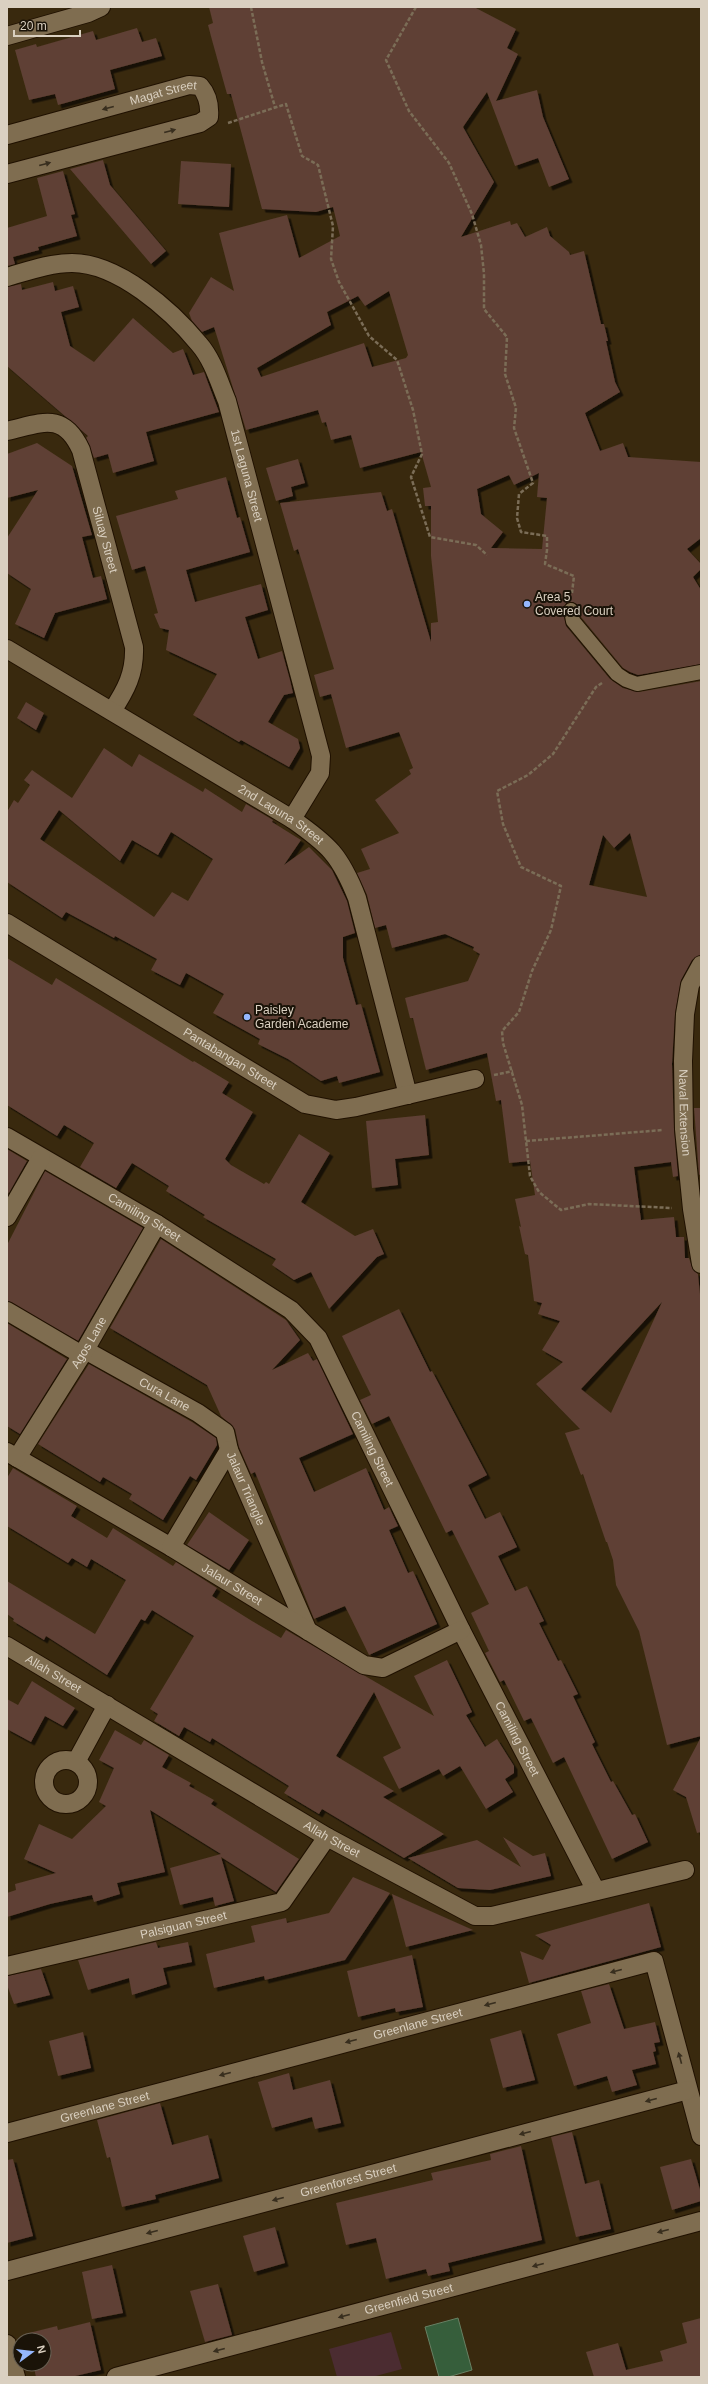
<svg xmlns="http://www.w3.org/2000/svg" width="708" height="2384" viewBox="0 0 708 2384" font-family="Arial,sans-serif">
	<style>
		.green { fill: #4b2c31 }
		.water { fill: #365e3b; stroke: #678063 }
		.building { fill: #5e4034; fill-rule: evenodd; filter: url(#shadow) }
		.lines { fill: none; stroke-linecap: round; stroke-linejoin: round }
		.pedestrian-casing { stroke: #201100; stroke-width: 16 }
		.minor-casing { stroke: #201100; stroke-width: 20 }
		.path { stroke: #7b6d57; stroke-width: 2.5; stroke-dasharray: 4 2; stroke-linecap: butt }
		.pedestrian { stroke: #7f6d50; stroke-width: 14 }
		.minor { stroke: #7f6d50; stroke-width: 18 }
		.oneway { fill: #382e1e }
		.poi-dot { fill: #95b7fd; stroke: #1a1308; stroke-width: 1.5 }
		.labels { text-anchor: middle; stroke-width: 4; stroke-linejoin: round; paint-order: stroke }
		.street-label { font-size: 12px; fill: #dad0c1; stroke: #1a1308 }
		.poi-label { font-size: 12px; fill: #dad0c1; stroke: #1a1308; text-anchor: start }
	</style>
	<defs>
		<filter id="shadow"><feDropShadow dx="3.5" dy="3.5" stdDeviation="0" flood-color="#0009"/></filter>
	</defs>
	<rect width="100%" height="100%" fill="#39290e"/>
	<path class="green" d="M391 2332 402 2369 372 2377H337L329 2349Z"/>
	<path class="water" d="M458 2318 472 2370 448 2377H439L425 2327Z"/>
	<g class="building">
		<path d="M209 7H474L516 29 507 48 518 54 496 101 537 90 543 117 569 179 549 187 538 158 515 166 487 92 463 127 494 182 461 237 510 221 511 225 517 223 525 237 547 227 550 236 569 252 570 255 584 251 601 324H604L608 341H606L615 382 620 392 585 413 600 451 623 443 628 457 701 462V538L687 549 701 564V569L693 577 701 590V664L638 675 630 672 623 668 581 617 577 604 573 602 566 603 563 611 566 626 610 679 623 688 639 692 701 681V955L692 960 681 980 675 1014 672 1064 674 1129 678 1176 673 1177 671 1162 634 1167 641 1220 674 1217 676 1237H684L685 1258H689L693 1270 698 1274 701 1305V1736L667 1745 639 1631 616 1585 613 1560 607 1542H606L583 1474 581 1475 565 1433 580 1429 536 1384 563 1362 542 1350 560 1321 538 1314 542 1303 534 1301 528 1255 525 1254 519 1226 521 1227 515 1199 535 1195 530 1161 509 1163 501 1100 496 1101 487 1053 426 1070 413 1018H410L405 998 468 981 480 954 473 950 474 947 445 934 392 948 386 925 375 928 367 895 357 873 370 869 361 849 399 833 375 800 411 774 409 770 413 768 399 732 346 748 331 694 320 697 314 675 334 669 298 549 294 551 280 503 381 492 387 511 392 509 431 642V623L438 622 431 556V506H425L423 488 431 487 421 452 360 468 351 435 331 440 326 422 322 423 318 410 246 430 214 327 202 332 192 321 189 313 211 277 234 291 219 233 287 215 299 258 340 236 333 207 316 212 262 209 231 94H227L212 40 208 25 213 23ZM389 291 408 355 406 358 372 367 364 343 261 377 257 368 331 325 327 312 358 296 365 306ZM539 473 537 497 547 498 542 549 491 548 503 532 481 514 477 489 509 475 514 485ZM630 833 647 897 589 885 603 835 614 848ZM662 1302 611 1413 581 1389Z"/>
		<path d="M137 28 142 42 156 38 162 56 110 70 115 89 58 105 55 94 29 100 15 50 36 44 37 47 93 31 96 40Z"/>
		<path d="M103 160 110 185 166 251 151 264 70 169Z"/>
		<path d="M181 161 231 164 229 207 178 204Z"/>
		<path d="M63 171 75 214 71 215 77 236 38 247 39 250 13 257 15 264 7 266V228L47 216 37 178Z"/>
		<path d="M53 282 55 291 73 286 79 307 61 312 70 346 94 362 133 318 173 353 183 349 193 375 204 372 219 412 146 432 154 461 113 473 108 454 94 458 86 438 88 436 7 366V287L21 284 22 290Z"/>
		<path d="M37 443 72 466 92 535 82 537 93 578 101 576 107 599 55 613 44 638 15 624 31 589 7 573V538L38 490 7 498V454Z"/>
		<path d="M298 459 305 483 291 487 293 496 276 501 266 468Z"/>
		<path d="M226 477 237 518 240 517 250 552 186 570 195 602 261 584 268 610 245 617 258 659 282 651 290 680 293 693 284 695 268 722 298 739 300 748 289 767 241 740 239 742 193 715 217 674 166 650 169 630 160 628 154 614 158 613 145 566 132 570 116 516 178 499 175 491Z"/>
		<path d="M26 702 44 713 36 730 17 718Z"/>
		<path d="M104 748 132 767 139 754 203 792 205 788 242 812 246 804 273 820 272 822 301 840 284 865 309 847 332 870 347 901 355 933 343 937V958L356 1005 361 1004 380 1072 339 1083 337 1076 321 1081 288 1059 258 1044 260 1039 213 1013 224 994 186 973 180 985 151 970 157 959 115 936 114 938 66 912 62 918 7 882V812L14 800 18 803 30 785 24 780 32 770 72 798ZM59 810 120 861 132 840 158 855 171 832 213 859 188 901 172 892 154 917 40 839Z"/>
		<path d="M7 958 52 985 56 978 193 1062 194 1061 229 1082 222 1093 253 1112 225 1159 231 1165 264 1184 266 1182 269 1184 299 1134 330 1153 301 1202 355 1236 373 1229 384 1254 377 1257 329 1309 311 1272 294 1280 272 1265 276 1259 203 1217 205 1215 166 1191 169 1186 132 1163 116 1188 80 1167 94 1143 64 1125 57 1136 7 1105Z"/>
		<path d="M694 1108H701V1174L699 1175Z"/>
		<path d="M425 1115 429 1155 395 1159 398 1185 372 1188 366 1121Z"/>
		<path d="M7 1149 27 1161 9 1193 7 1192Z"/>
		<path d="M45 1171 143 1228 78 1341 7 1301V1245Z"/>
		<path d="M161 1239 286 1320 300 1340 272 1370 308 1353 313 1361 317 1359 353 1434 299 1458 314 1492 366 1468 384 1510 389 1507 398 1526 389 1530 408 1573 413 1571 437 1624 369 1655 345 1606 314 1619 255 1472 251 1474 239 1447 235 1429 221 1416 207 1385 110 1328Z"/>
		<path d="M399 1309 430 1372 432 1371 487 1475 468 1485 485 1519 500 1512 517 1547 498 1556 515 1591 527 1586 544 1621 539 1623 558 1661 561 1660 578 1694 573 1696 595 1742 592 1744 611 1782 613 1781 632 1815 635 1814 648 1842 612 1859 564 1757 553 1763 531 1718 524 1721 504 1680 500 1682 485 1653 489 1651 471 1613 489 1604 452 1530 446 1533 389 1416 372 1424 360 1400 371 1395 342 1336Z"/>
		<path d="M7 1323 67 1359 20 1434 7 1426Z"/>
		<path d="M89 1364 192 1422 216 1438 217 1445 196 1480 190 1476 163 1520 129 1499 132 1494 103 1477 100 1482 38 1444Z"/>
		<path d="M13 1468 77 1506 71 1516 107 1538 113 1528 173 1566 176 1562 217 1588 212 1596 252 1621 281 1638 286 1630 434 1716 414 1676 447 1660 472 1712 466 1715 485 1747 497 1739 514 1766V1773L505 1779 513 1792 486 1809 460 1766 443 1776 439 1769 399 1789 383 1757 401 1748 374 1692 336 1756 394 1791 383 1797 444 1834 404 1858 322 1809 319 1814 284 1793 289 1786 212 1738 210 1742 184 1727 179 1736 154 1721 158 1714 150 1709 194 1636 152 1610 145 1621 141 1619 107 1675 46 1636 44 1640 13 1621 14 1619 7 1614V1581L95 1634 126 1580 91 1559 87 1567 72 1558 68 1563 7 1526V1478Z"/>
		<path d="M209 1512 249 1540 229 1570 187 1545Z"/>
		<path d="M32 1681 75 1708 63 1726 45 1716 31 1742 7 1729V1699L18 1705Z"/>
		<path d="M115 1730 141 1745 144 1740 169 1755 162 1767 191 1783 189 1786 214 1800 211 1804 299 1859 276 1892 221 1857 234 1901 215 1906 213 1897 180 1905 170 1868 221 1854 150 1810 165 1872 117 1883 120 1894 94 1902 92 1895 50 1904 7 1917V1893L16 1890 15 1884 56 1873 24 1859 39 1824 72 1839 106 1806 99 1802 114 1768 99 1760Z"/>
		<path d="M701 1737V1832L697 1833 686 1797 673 1790Z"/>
		<path d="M503 1837 533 1856 545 1853 551 1876 490 1890 458 1888 408 1858 477 1840 521 1867Z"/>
		<path d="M353 1877 390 1893 345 1960 265 1980 264 1976 214 1988 206 1954 255 1942 251 1926 286 1918 287 1923 329 1913Z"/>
		<path d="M392 1894 473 1930 406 1947Z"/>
		<path d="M649 1903 661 1947 529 1983 520 1951 543 1960 551 1945 535 1935Z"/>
		<path d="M156 1942 158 1948 188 1942 192 1962 163 1968 167 1984 132 1995 129 1978 88 1990 78 1960Z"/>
		<path d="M412 1955 423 2007 396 2012 395 2008 358 2017 347 1971Z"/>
		<path d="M41 1969 50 1995 14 2004 7 1985V1976Z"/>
		<path d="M609 1984 624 2029 655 2022 660 2042 654 2043 656 2051 653 2052 656 2064 632 2070 637 2085 612 2092 607 2076 574 2086 557 2034 591 2023 581 1991Z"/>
		<path d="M521 2030 535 2080 503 2088 490 2039Z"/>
		<path d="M83 2032 91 2068 58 2076 49 2041Z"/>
		<path d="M289 2073 293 2090 330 2080 341 2123 315 2129 312 2117 272 2128 258 2082Z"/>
		<path d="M160 2103 172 2145 208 2135 219 2178 155 2195 156 2199 122 2207 110 2157 107 2158 97 2120Z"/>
		<path d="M572 2132 585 2184 599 2180 611 2229 576 2237 551 2137Z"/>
		<path d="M521 2146 542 2240 448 2263 450 2271 428 2276 426 2269 386 2279 376 2238 346 2245 336 2203 433 2180 431 2173 491 2160 490 2154Z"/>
		<path d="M13 2159 33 2236 7 2243V2160Z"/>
		<path d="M691 2159 701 2193V2201L672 2210 660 2167Z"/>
		<path d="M275 2227 285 2263 254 2272 243 2236Z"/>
		<path d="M112 2265 123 2313 92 2319 82 2272Z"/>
		<path d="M218 2284 232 2335 205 2342 190 2291Z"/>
		<path d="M701 2318V2377H594L586 2352 618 2343 626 2370 663 2361 660 2351 687 2343 682 2323Z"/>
		<path d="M90 2322 101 2370 71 2377H36L33 2364H44V2340H26L25 2334 57 2326 58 2330Z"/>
	</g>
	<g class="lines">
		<defs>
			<path id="pedestrian" d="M571 610 573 621 617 674 626 680 637 684 701 672"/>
			<g id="minor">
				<path d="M7 36 88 13 101 7"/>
				<path id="s1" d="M7 135 189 85 200 86C207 94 210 105 209 117L200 123 7 174"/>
				<path id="s2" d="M7 277C28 271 50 263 72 263 118 263 171 310 199 344 213 360 219 382 227 401L321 756 320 773 292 819"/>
				<path id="s3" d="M7 431C42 423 63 411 81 450L134 647C135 673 126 690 112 711"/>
				<path id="s4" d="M7 649 292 819C329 845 340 855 357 898L408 1095"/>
				<path id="s5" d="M7 923 305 1104 336 1110 356 1107 475 1079"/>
				<path id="s6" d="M701 965 690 985 685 1014 683 1061 684 1129 692 1209 701 1264"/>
				<path id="s7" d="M7 1137 157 1224 291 1310 318 1338 461 1630 596 1891"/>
				<path d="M7 1217 41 1158"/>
				<path d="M7 1311 82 1355"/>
				<path id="s8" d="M85 1350 198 1413 225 1432 229 1450 308 1631"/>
				<path id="s9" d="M7 1452 171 1547 364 1665 383 1668 461 1630"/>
				<path id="s10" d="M17 1458 85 1350 157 1224"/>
				<path d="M171 1547 229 1450"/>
				<path id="s11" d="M7 1646 327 1837 475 1916H492L685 1870"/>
				<circle cx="66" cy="1782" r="22"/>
				<path d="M76 1762 107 1705"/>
				<path id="s12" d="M7 1966 282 1902 327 1837"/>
				<path id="s13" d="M7 2133 654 1961 701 2136"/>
				<path id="s14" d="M7 2271 688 2090"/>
				<path d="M7 2344 16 2377"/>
				<path id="s15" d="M116 2377 701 2221"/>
			</g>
		</defs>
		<use href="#pedestrian" class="pedestrian-casing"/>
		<use href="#minor" class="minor-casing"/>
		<g class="path">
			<path d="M251 7 262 62 275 107"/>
			<path d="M416 7 386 60 409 111 449 163 472 214 481 245 484 274V309L507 337 505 374 516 408 514 428 533 483 519 494 517 518 521 532 547 536V550L545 564 574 576 572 593"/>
			<path d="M228 123 286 104 302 156 318 165 333 226 331 259 339 282 369 336 397 360 413 410 422 454 411 477 430 537 476 545 487 555"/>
			<path d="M602 683 596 687 553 754 528 775 497 791 503 824 521 867 561 886 551 930 532 971 519 1012 502 1031 503 1043 522 1105 530 1176 539 1192 561 1210 589 1204 672 1208"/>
			<path d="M494 1075 513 1071"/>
			<path d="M526 1141 663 1130"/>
		</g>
		<use href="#pedestrian" class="pedestrian"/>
		<use href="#minor" class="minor"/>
	</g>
	<defs><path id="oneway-solid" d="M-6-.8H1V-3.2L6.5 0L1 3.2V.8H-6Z"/></defs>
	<g class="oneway">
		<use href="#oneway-solid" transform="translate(108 108) rotate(165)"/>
		<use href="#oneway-solid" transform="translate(170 131) rotate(-15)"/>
		<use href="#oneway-solid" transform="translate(45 164) rotate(-15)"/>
		<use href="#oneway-solid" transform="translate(616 1971) rotate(165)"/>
		<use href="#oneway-solid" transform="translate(490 2004) rotate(165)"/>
		<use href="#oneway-solid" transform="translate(351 2041) rotate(165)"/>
		<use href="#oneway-solid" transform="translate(680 2058) rotate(-105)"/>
		<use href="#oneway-solid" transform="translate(225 2074) rotate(165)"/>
		<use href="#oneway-solid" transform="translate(651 2100) rotate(165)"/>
		<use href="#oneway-solid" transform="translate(525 2133) rotate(165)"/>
		<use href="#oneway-solid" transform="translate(278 2199) rotate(165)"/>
		<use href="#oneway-solid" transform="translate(663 2231) rotate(165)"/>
		<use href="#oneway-solid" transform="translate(152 2232) rotate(165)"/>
		<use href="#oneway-solid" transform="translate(538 2265) rotate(165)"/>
		<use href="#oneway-solid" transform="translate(344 2316) rotate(165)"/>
		<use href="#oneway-solid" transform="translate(219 2350) rotate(165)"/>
	</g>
	<g class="poi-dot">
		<circle cx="527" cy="604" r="4"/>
		<circle cx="247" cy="1017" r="4"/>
	</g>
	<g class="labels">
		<g class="street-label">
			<text dy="4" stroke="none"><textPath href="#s1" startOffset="162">Magat Street</textPath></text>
			<text dy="4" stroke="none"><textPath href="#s2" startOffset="362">1st Laguna Street</textPath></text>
			<text dy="4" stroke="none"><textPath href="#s3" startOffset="180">Siluay Street</textPath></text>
			<text dy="4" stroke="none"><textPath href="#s4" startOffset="320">2nd Laguna Street</textPath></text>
			<text dy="4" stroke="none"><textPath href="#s5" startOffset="261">Pantabangan Street</textPath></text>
			<text dy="4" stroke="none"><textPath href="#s6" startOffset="151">Naval Extension</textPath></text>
			<text dy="4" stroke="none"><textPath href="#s7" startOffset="159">Camiling Street</textPath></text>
			<text dy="4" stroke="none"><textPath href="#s10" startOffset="136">Agos Lane</textPath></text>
			<text dy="4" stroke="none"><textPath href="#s8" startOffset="91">Cura Lane</textPath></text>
			<text dy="4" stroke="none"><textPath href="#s7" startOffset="495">Camiling Street</textPath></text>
			<text dy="4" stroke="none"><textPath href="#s8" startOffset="223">Jalaur Triangle</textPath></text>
			<text dy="4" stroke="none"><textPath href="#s9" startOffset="261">Jalaur Street</textPath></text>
			<text dy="4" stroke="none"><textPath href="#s11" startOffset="54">Allah Street</textPath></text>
			<text dy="4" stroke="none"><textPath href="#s7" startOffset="819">Camiling Street</textPath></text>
			<text dy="4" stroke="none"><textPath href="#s11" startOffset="378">Allah Street</textPath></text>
			<text dy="4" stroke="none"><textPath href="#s12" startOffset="181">Palsiguan Street</textPath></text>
			<text dy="4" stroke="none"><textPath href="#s13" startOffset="425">Greenlane Street</textPath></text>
			<text dy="4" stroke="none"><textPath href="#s13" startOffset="101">Greenlane Street</textPath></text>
			<text dy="4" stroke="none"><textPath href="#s14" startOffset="353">Greenforest Street</textPath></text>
			<text dy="4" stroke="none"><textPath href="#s15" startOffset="303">Greenfield Street</textPath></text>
		</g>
		<g class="poi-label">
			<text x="535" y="601">Area 5<tspan x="535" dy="14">Covered Court</tspan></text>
			<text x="255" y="1014">Paisley<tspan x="255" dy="14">Garden Academe</tspan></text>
		</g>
	</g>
	<rect width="708" height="2384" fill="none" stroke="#dad0c1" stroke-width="16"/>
	<g transform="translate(32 2352) rotate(75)"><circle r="19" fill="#1a1308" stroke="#675f52"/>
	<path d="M0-3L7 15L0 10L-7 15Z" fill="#95b7fd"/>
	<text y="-6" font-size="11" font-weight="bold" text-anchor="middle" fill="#dad0c1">N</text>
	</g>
	<path d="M14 30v6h66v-6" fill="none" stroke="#dad0c1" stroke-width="2"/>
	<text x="20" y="30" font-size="12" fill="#dad0c1" stroke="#1a1308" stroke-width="3" paint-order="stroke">20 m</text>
</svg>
